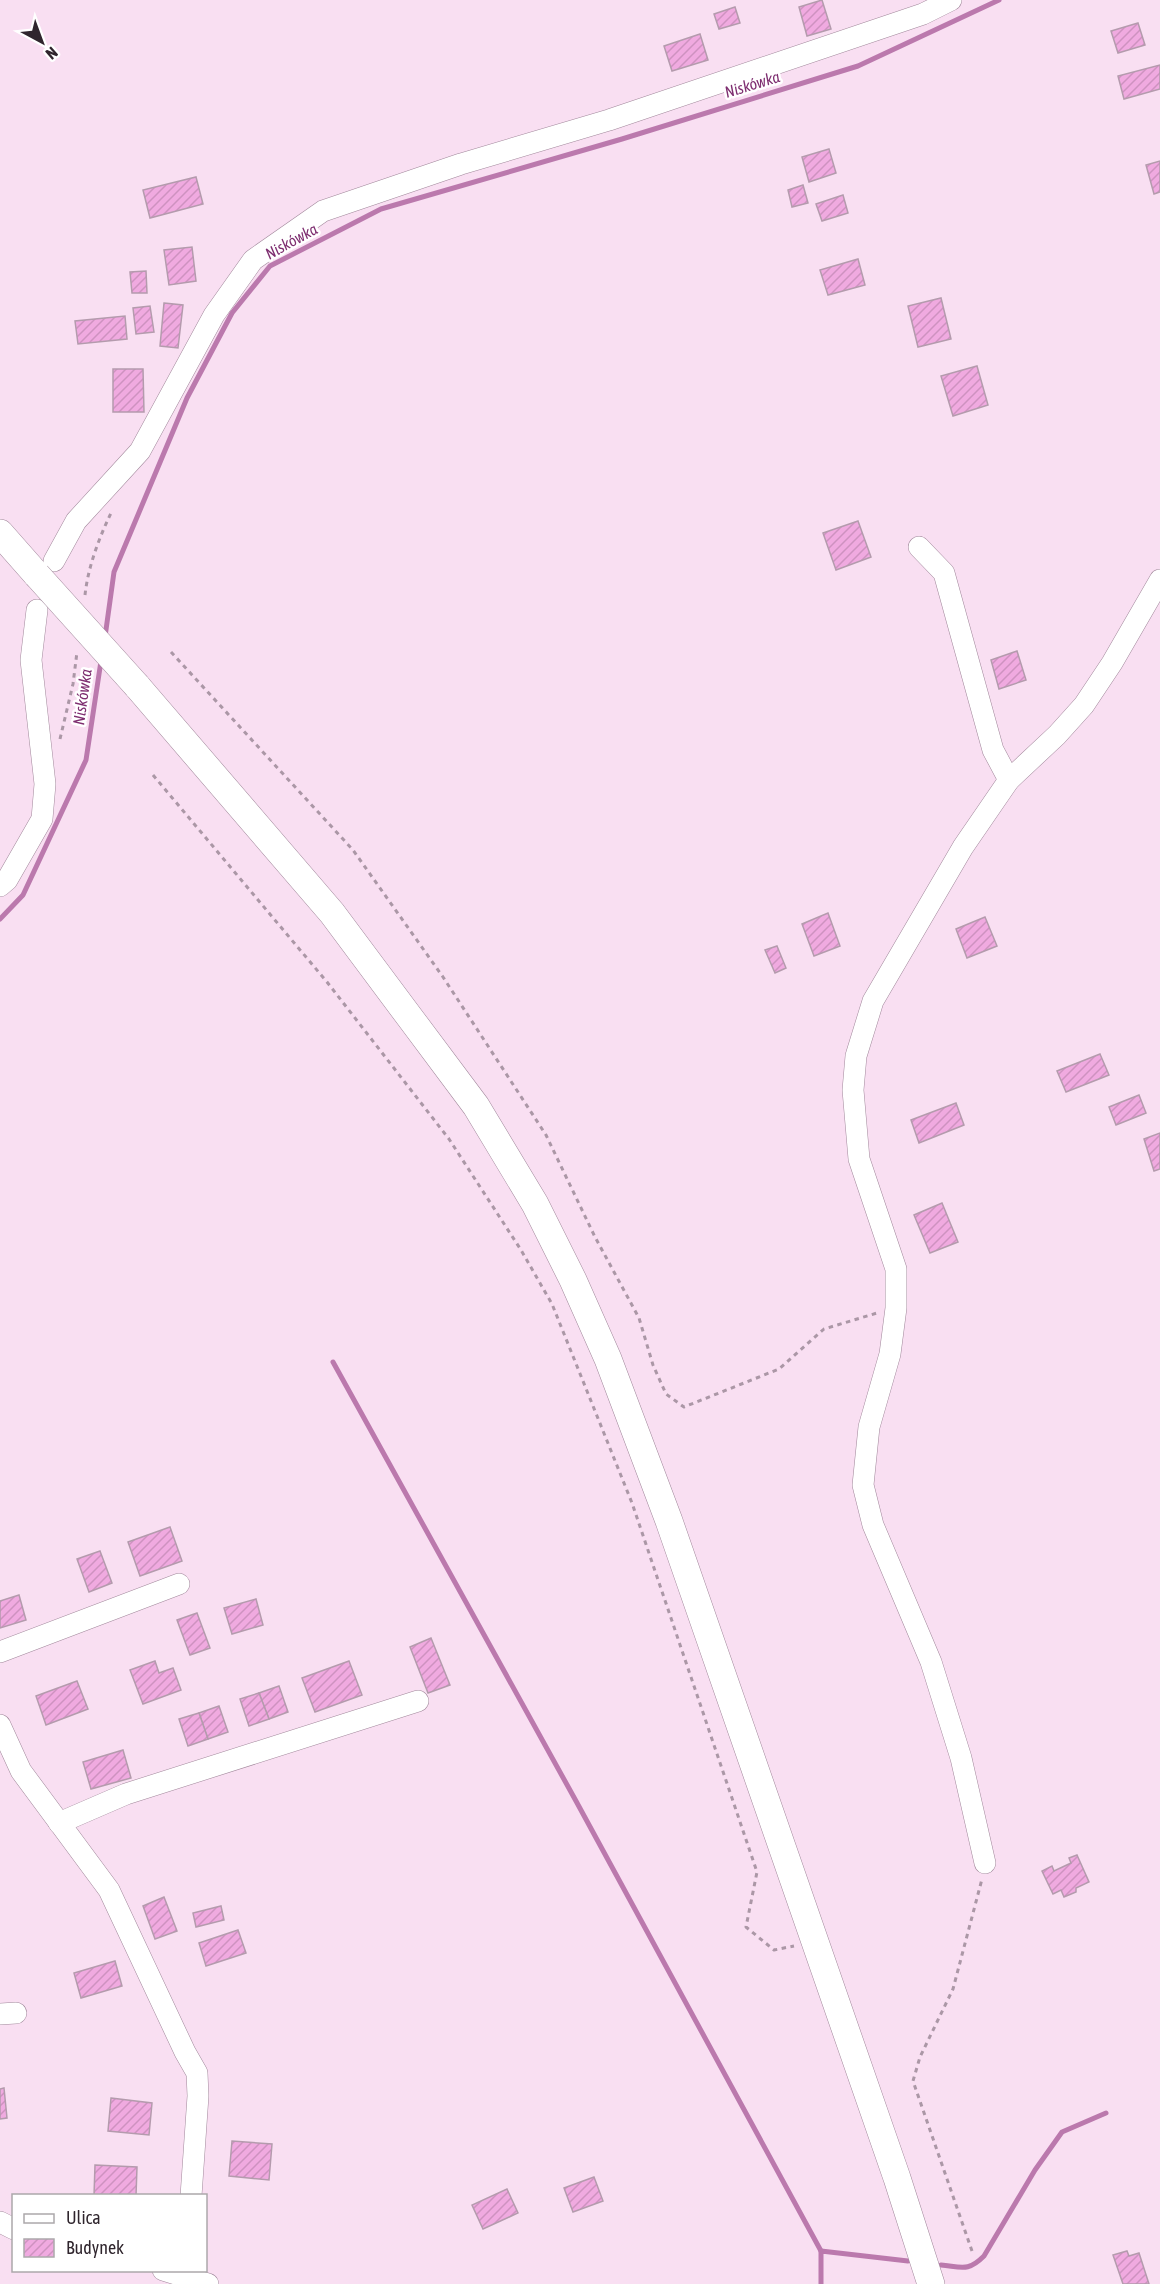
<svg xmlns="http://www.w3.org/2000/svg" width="1160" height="2284" viewBox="0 0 1160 2284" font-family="'Asap Condensed',sans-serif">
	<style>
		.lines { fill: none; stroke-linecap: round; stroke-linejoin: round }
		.stream { stroke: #bb79ad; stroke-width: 5 }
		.building { fill: url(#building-hatch); stroke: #b49bad; stroke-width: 1.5 }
		.minor-casing { stroke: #a1889b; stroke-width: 22 }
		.major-casing { stroke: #a1889b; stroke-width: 28 }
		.path { stroke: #ab97a6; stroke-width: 3; stroke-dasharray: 4.5 4.5; stroke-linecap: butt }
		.minor { stroke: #fff; stroke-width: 21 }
		.major { stroke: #fff; stroke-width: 27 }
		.major-bridge-casing { stroke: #a1889b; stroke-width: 28; stroke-linecap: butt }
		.major-bridge { stroke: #fff; stroke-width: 27 }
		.labels { text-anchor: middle; stroke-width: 5; stroke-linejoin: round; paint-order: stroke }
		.water-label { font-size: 16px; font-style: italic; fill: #7e2e70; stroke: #fff }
	</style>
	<defs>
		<pattern id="building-hatch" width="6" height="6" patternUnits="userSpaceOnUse" patternTransform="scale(1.5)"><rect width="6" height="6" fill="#f0aae0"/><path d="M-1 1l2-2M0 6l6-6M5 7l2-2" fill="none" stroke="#ce92c0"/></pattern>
	</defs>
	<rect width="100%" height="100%" fill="#f9dff2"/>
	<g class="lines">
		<g class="stream">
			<path d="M105 637 114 572 187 398 232 313 270 266 381 209 622 139 858 66 999 0"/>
			<path d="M0 919 23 895 86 760 101 661"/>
			<path d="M333 1362 576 1801 821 2251"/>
			<path d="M941 2265C962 2267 968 2272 984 2256L1035 2170 1062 2132 1106 2113"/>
			<path d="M821 2284V2251L908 2261"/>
		</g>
	</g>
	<g class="building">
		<path d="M822 0 831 29 807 36 799 7Z"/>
		<path d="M735 7 740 23 719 29 714 14Z"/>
		<path d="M1138 23 1145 45 1118 53 1111 31Z"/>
		<path d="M700 34 708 60 672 71 664 46Z"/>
		<path d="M1160 65V89L1124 99 1118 76Z"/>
		<path d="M829 149 836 173 809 182 802 157Z"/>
		<path d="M1160 161V192L1154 194 1146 165Z"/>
		<path d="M196 177 203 204 150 218 143 190Z"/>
		<path d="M803 185 808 203 792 207 788 190Z"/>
		<path d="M843 195 848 213 822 221 816 204Z"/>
		<path d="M192 247 196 281 169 285 164 250Z"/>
		<path d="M858 259 865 285 828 295 820 270Z"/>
		<path d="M146 271 147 293H132L130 272Z"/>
		<path d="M941 298 951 339 918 347 908 306Z"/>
		<path d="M164 303 183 305 178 348 160 346Z"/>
		<path d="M150 306 154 332 136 334 133 308Z"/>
		<path d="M125 316 127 339 78 344 75 321Z"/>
		<path d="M977 366 988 405 953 416 941 376Z"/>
		<path d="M113 369H143L144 412H113Z"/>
		<path d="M858 521 871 557 836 570 823 533Z"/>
		<path d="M1017 651 1026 680 999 689 991 660Z"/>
		<path d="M828 913 840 946 814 956 802 924Z"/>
		<path d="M985 917 997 946 967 958 956 929Z"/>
		<path d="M777 946 786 968 775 973 765 950Z"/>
		<path d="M1100 1054 1109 1075 1066 1092 1057 1071Z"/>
		<path d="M1139 1095 1146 1113 1116 1125 1109 1107Z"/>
		<path d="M956 1103 964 1125 919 1143 911 1120Z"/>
		<path d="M1160 1133V1169L1154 1171 1144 1139Z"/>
		<path d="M942 1203 958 1242 930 1253 914 1215Z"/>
		<path d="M170 1527 182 1561 140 1576 128 1542Z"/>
		<path d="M100 1551 112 1583 89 1592 77 1559Z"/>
		<path d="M19 1595 26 1620 0 1628V1601Z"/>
		<path d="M256 1599 263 1625 232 1634 224 1608Z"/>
		<path d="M197 1613 210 1648 190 1655 177 1620Z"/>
		<path d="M431 1638 450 1685 428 1693 410 1647Z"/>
		<path d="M155 1661 159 1673 173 1668 181 1690 143 1704 130 1670Z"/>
		<path d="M349 1661 362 1695 315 1712 302 1678Z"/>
		<path d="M77 1681 88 1709 46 1725 36 1696Z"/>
		<path d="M279 1686 288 1712 269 1719 259 1693Z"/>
		<path d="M259 1693 269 1719 249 1726 240 1699Z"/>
		<path d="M219 1706 228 1732 208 1739 199 1713Z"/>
		<path d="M199 1713 208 1739 188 1746 179 1719Z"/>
		<path d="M123 1750 131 1778 91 1789 83 1762Z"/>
		<path d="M1077 1855 1089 1882 1076 1888V1892L1064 1897 1061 1890 1053 1894 1042 1871 1052 1866 1054 1871 1071 1863 1069 1858Z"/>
		<path d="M164 1897 177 1931 155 1939 143 1906Z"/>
		<path d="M221 1906 224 1920 196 1927 193 1913Z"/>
		<path d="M238 1930 246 1953 206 1966 199 1943Z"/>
		<path d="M115 1961 122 1986 81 1998 74 1973Z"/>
		<path d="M4 2088 7 2118 0 2119V2089Z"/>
		<path d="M111 2098 152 2103 149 2135 108 2131Z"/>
		<path d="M232 2141 272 2144 269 2180 229 2176Z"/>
		<path d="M95 2165 137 2167 136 2196H94Z"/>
		<path d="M594 2177 603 2201 573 2212 564 2188Z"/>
		<path d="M507 2189 518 2213 483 2229 472 2205Z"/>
		<path d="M1127 2251 1129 2256 1139 2253 1149 2284H1123L1113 2255Z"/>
	</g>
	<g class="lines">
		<defs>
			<g id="minor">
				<path d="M919 547 944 573 993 750 1009 780"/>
				<path d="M54 561 76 521 140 451 214 315 253 260 323 211 461 164 609 120 923 14 951 0"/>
				<path d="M0 886 7 880 42 819 45 784 31 660 37 610"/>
				<path d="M0 1652 179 1584"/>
				<path d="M0 1725 21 1771 109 1890 185 2052 197 2073 198 2096 191 2196"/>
				<path d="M59 1823 126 1794 418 1701"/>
				<path d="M985 1863 961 1758 931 1662 873 1525 863 1485 869 1427 890 1354 896 1308V1269L859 1159 853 1090 856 1056 873 1001 963 847 1009 780 1057 735 1084 705 1112 663 1160 580"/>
				<path d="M0 2014 16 2013"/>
				<path d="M0 2222 14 2229"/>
				<path d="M163 2270 208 2284"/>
			</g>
			<g id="major">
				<path d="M0 533 37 575"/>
				<path d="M137 686 332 913 411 1019 476 1106 535 1204 573 1280 608 1359 669 1521 897 2178 931 2284"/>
			</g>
		</defs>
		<use href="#minor" class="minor-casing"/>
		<use href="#major" class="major-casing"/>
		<g class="path">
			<path d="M85 595C88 567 99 538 111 513"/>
			<path d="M171 652 353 850 443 977 546 1135 595 1237 639 1318 653 1365 666 1394 684 1407 779 1369 824 1329 877 1313"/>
			<path d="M60 739 73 684 77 652"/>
			<path d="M153 775 327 982 449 1139 521 1250 552 1304 632 1503 757 1872 746 1927 774 1950 794 1946"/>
			<path d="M972 2251 913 2081 920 2057 953 1989 982 1879"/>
		</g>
		<use href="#minor" class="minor"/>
		<use href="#major" class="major"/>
		<defs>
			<path id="major-bridge" d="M37 575 137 686"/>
		</defs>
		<use href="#major-bridge" class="major-bridge-casing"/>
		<use href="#major-bridge" class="major-bridge"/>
	</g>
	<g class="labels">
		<g class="water-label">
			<text transform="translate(752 84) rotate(-17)" y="6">Niskówka</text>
			<text transform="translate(291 241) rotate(-29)" y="6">Niskówka</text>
			<text transform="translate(82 697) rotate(-82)" y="6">Niskówka</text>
		</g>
	</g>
	<rect x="12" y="2194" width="195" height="78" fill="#ffffff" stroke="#aca8ab" stroke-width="1.5"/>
	<rect x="24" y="2214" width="30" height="9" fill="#ffffff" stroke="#aca8ab" stroke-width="1.5"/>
	<text x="66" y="2224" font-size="18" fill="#2f252d">Ulica</text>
	<rect x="24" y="2239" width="30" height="18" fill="url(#building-hatch)" stroke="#aca8ab" stroke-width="1.5"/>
	<text x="66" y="2254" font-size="18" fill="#2f252d">Budynek</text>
	<g transform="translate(42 42) rotate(139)" stroke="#ffffff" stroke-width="4.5" paint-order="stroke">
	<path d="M0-4.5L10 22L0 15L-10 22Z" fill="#2f252d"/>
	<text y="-9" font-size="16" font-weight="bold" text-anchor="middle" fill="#2f252d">N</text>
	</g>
</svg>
